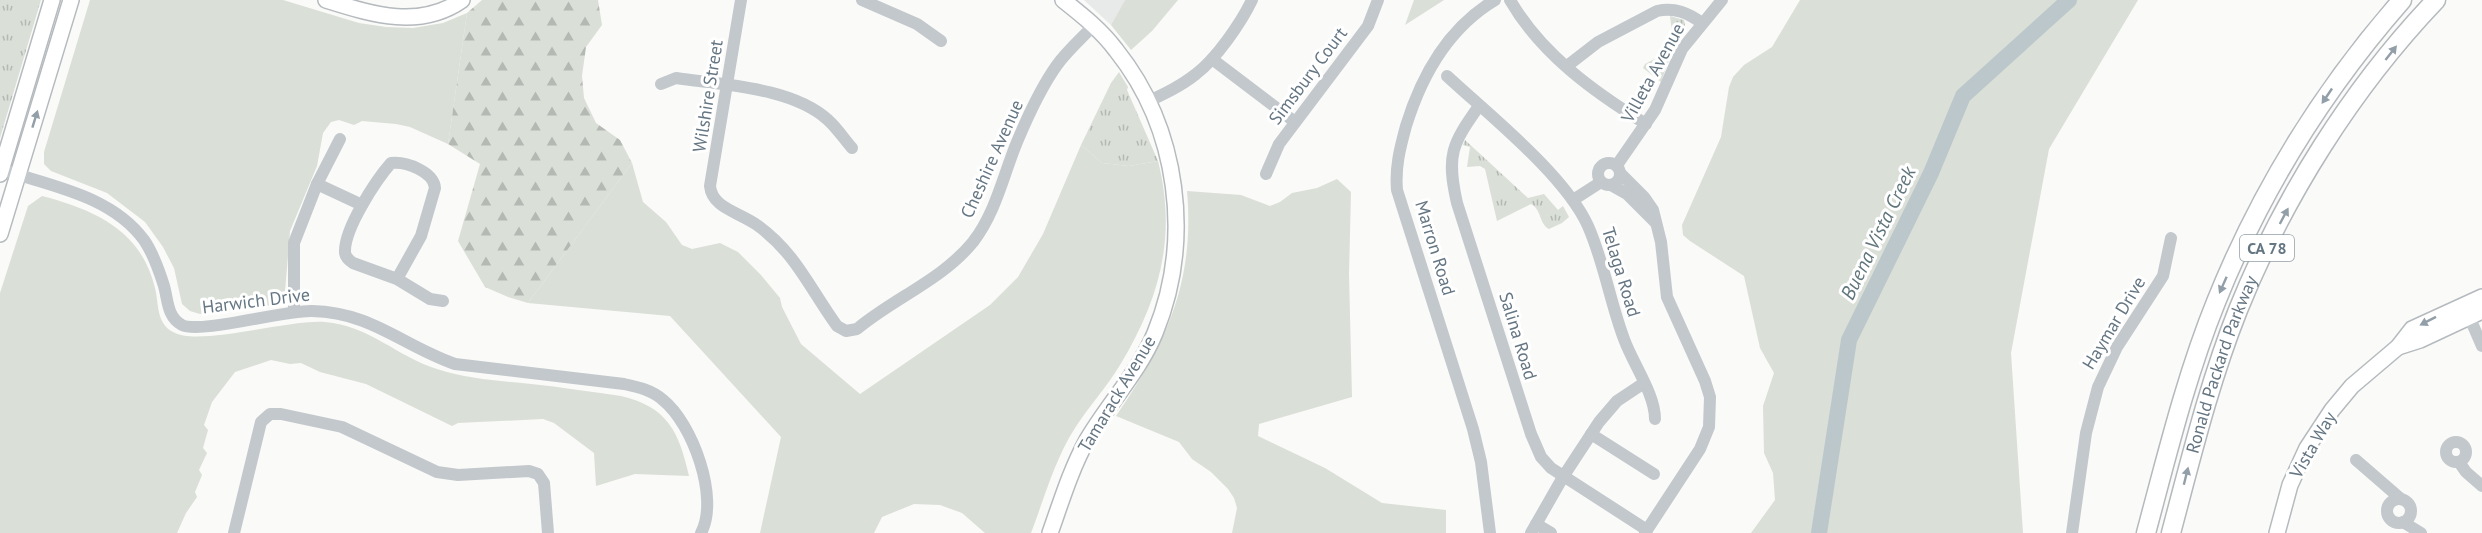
<svg xmlns="http://www.w3.org/2000/svg" width="2482" height="533" viewBox="0 0 2482 533" font-family="'PT Sans',sans-serif">
	<style>
		.built { fill: #e8e9e9 }
		.grass { fill: #dadfd7 }
		.forest { fill: url(#forest-firs) }
		.park { fill: url(#park-tufts) }
		.lines { fill: none; stroke-linecap: round; stroke-linejoin: round }
		.river { stroke: #bbc7cb; stroke-width: 16 }
		.major-casing { stroke: #b5babe; stroke-width: 18 }
		.highway-casing { stroke: #b4b9bd; stroke-width: 21 }
		.minor { stroke: #c3c8cc; stroke-width: 12 }
		.major { stroke: #fff; stroke-width: 15 }
		.highway { stroke: #fff; stroke-width: 18 }
		.oneway { fill: #939fa8 }
		.labels { text-anchor: middle; stroke-width: 6; stroke-linejoin: round; paint-order: stroke }
		.shield { fill: #fff; stroke: #939fa8; stroke-width: 1.5 }
		.shield-label { font-size: 16px; font-weight: bold; fill: #657683 }
		.street-label { font-size: 18px; fill: #657683; stroke: #fff }
		.water-label { font-size: 20px; font-style: italic; fill: #60757c; stroke: #fff }
	</style>
	<defs>
		<pattern id="forest-firs" width="22" height="20" patternUnits="userSpaceOnUse" patternTransform="scale(1.5)"><rect width="22" height="20" fill="#dadfd7"/><path d="M5 1l3.5 6h-7zM16 11l3.5 6h-7z" fill="#b4b9b4"/></pattern>
		<pattern id="park-tufts" width="24" height="20" patternUnits="userSpaceOnUse" patternTransform="scale(1.5)"><rect width="24" height="20" fill="#dadfd7"/><path d="M3 7l-1-3M5 7V3M7 7l1-3M15 17l-1-3M17 17v-4M19 17l1-3" fill="none" stroke="#b4b9b4"/></pattern>
	</defs>
	<rect width="100%" height="100%" fill="#fafaf8"/>
	<path class="built" d="M1084 0H1125L1111 25Z"/>
	<g class="grass">
		<path d="M90 0H283L359 23 386 27 413 28 443 23 467 13 448 144 410 127 396 124 362 121 354 125 339 120 331 122 323 133 317 166 290 231 285 292 273 305 200 314 190 311 182 304 174 268 163 247 145 222 107 193 51 171 44 164V152Z"/>
		<path d="M1125 0H1178L1152 31 1131 50 1111 25Z"/>
		<path d="M1414 0H1444L1405 25Z"/>
		<path d="M1800 0H2138L2049 149 2011 353 2023 533H1751L1775 500 1773 473 1764 453 1763 406 1774 373 1760 348 1744 276 1690 241 1683 235 1682 225 1721 137 1729 87 1733 77 1744 65 1772 47Z"/>
		<path d="M1081 145 1102 163 1129 166 1158 161C1177 236 1160 299 1120 365 1107 387 1089 406 1075 428 1055 459 1044 499 1031 533H985L962 513 940 505 914 504 882 517 874 533H760L781 437 670 316 528 303 632 163 643 202 666 222 682 245 692 249 720 243 738 252 761 275 780 298 782 307 801 344 860 394 990 305 1018 277 1043 234Z"/>
		<path d="M1337 179 1351 192 1349 274 1352 397 1259 424 1258 436 1325 468 1382 503 1446 510V533H1232L1237 508 1234 498 1228 489 1211 472 1192 459 1179 442 1116 416C1166 343 1195 283 1187 191L1241 195 1270 206 1280 202 1292 193 1317 188Z"/>
		<path d="M42 196C95 210 141 230 155 288 159 304 156 323 173 332 198 347 289 319 325 322 368 325 398 357 437 369 468 379 500 381 531 384 561 387 591 392 621 396 668 407 679 432 689 476L635 474 596 486 594 453 554 423 543 419 458 423 452 426 366 384 320 372 301 363 290 364 271 360 235 372 212 402 204 425 208 430 203 448 207 453 199 470 202 475 195 492 197 497 186 513 177 533H0V293L28 206Z"/>
	</g>
	<path class="forest" d="M482 0H598L602 25 586 47 582 76 584 98 596 123 620 140 632 163 528 303 508 297 485 287 458 241 480 164 448 144 467 13Z"/>
	<g class="park">
		<path d="M0 0H41L0 138Z"/>
		<path d="M1670 16 1684 20 1686 31 1679 41 1672 32Z"/>
		<path d="M1673 49 1661 82 1643 68 1645 64Z"/>
		<path d="M1119 72 1128 87 1127 90 1158 161 1129 166 1102 163 1081 145 1111 83Z"/>
		<path d="M1465 140 1528 198 1544 194 1558 210 1563 206 1569 217 1562 223 1549 229C1539 224 1542 210 1531 204L1497 221 1485 169 1480 166 1467 167 1470 147 1463 145Z"/>
	</g>
	<g class="lines">
		<path class="river" d="M1819 533 1849 340 1931 173 1963 96 2069 0"/>
		<defs>
			<g id="major">
				<path d="M326 0C371 14 419 30 462 0"/>
				<path d="M0 174 52 0"/>
				<path d="M0 234 71 0"/>
				<path d="M2398 347 2420 340 2482 311"/>
				<path d="M1050 533C1061 502 1071 469 1087 440 1108 404 1139 372 1155 333 1193 240 1179 129 1116 50 1101 30 1082 15 1063 0"/>
				<path d="M2277 533 2290 485 2307 448 2332 410 2352 386 2398 347 2412 329 2482 297"/>
			</g>
			<g id="highway">
				<path d="M2146 533C2167 455 2186 376 2216 302 2260 192 2324 89 2402 0"/>
				<path id="s1" d="M2171 533C2191 458 2209 383 2238 310 2283 198 2352 88 2436 0"/>
			</g>
		</defs>
		<use href="#major" class="major-casing"/>
		<use href="#highway" class="highway-casing"/>
		<g class="minor">
			<path d="M741 0 710 186C712 208 739 212 757 225 796 253 810 289 837 326L846 331 857 329C894 298 942 280 973 242 996 212 1003 176 1017 142 1027 118 1042 86 1057 65 1067 51 1082 38 1094 25"/>
			<path d="M862 0 917 24 941 41"/>
			<path d="M1510 0C1541 54 1594 92 1646 124"/>
			<path d="M1212 59 1295 122"/>
			<path d="M1567 66 1598 42 1657 11C1675 7 1688 13 1702 23"/>
			<path d="M1447 76C1489 115 1565 175 1588 226 1604 262 1610 302 1624 339 1633 364 1655 394 1655 419"/>
			<path d="M661 84 676 78C722 85 792 87 828 120 837 128 844 139 852 148"/>
			<path d="M1147 102C1164 94 1181 86 1196 74 1216 59 1241 23 1252 0"/>
			<path d="M1479 106C1452 144 1446 155 1457 203L1531 434 1541 457 1551 468 1647 530"/>
			<circle cx="1609" cy="174" r="11"/>
			<path d="M1617 165 1655 110 1682 49 1722 0"/>
			<path d="M0 169C50 186 111 195 144 240 153 253 159 270 164 286 168 300 167 317 182 325 200 334 285 310 312 311 371 312 403 346 455 364L624 384C638 387 652 390 663 400 692 423 720 498 701 533"/>
			<path d="M1266 174 1279 144 1368 26 1378 0"/>
			<path d="M1621 174 1644 197 1653 210 1661 242 1667 297 1705 381 1710 397 1709 427 1700 449 1645 533"/>
			<path d="M317 184 362 205"/>
			<path d="M1611 185 1627 194 1655 222"/>
			<path d="M1573 200 1601 182"/>
			<path d="M397 279 421 236 435 188C434 172 406 161 391 163 376 180 344 229 345 252 345 257 349 260 353 263L397 279 430 299 443 301"/>
			<path d="M294 311V243L317 184 340 139"/>
			<path d="M2469 316 2482 346"/>
			<path d="M1591 434 1654 474"/>
			<circle cx="2456" cy="452" r="10"/>
			<path d="M2356 460 2401 499"/>
			<path d="M2459 462 2466 472 2482 486"/>
			<circle cx="2399" cy="511" r="12"/>
			<path d="M2403 522 2421 533"/>
			<path d="M1536 524 1551 533"/>
			<path d="M234 533 261 422 270 414H281L342 427 437 472 458 475 529 471 538 474 544 483 548 533"/>
			<path d="M1490 533 1481 462 1473 429 1397 190C1395 167 1400 148 1406 126 1422 74 1448 28 1495 0"/>
			<path d="M1531 533 1563 477 1599 422 1617 401 1644 383"/>
			<path d="M2072 533 2086 433 2098 387 2117 347 2163 276 2171 238"/>
		</g>
		<use href="#major" class="major"/>
		<use href="#highway" class="highway"/>
	</g>
	<defs><path id="oneway-solid" d="M-6-.8H1V-3.2L6.5 0L1 3.2V.8H-6Z" transform="scale(1.5)"/></defs>
	<g class="oneway">
		<use href="#oneway-solid" transform="translate(2391 53) rotate(-52)"/>
		<use href="#oneway-solid" transform="translate(2327 96) rotate(124)"/>
		<use href="#oneway-solid" transform="translate(35 119) rotate(-73)"/>
		<use href="#oneway-solid" transform="translate(2284 216) rotate(-62)"/>
		<use href="#oneway-solid" transform="translate(2223 285) rotate(114)"/>
		<use href="#oneway-solid" transform="translate(2428 321) rotate(153)"/>
		<use href="#oneway-solid" transform="translate(2186 476) rotate(-76)"/>
	</g>
	<g class="labels">
		<rect class="shield" x="2240" y="235" width="54" height="26" rx="4.5"/>
		<g class="shield-label">
			<text x="2267" y="254">CA 78</text>
		</g>
		<g class="street-label">
			<text transform="translate(1653 73) rotate(-61)" y="6">Villeta Avenue</text>
			<text transform="translate(1308 76) rotate(-53)" y="6">Simsbury Court</text>
			<text transform="translate(708 96) rotate(-81)" y="6">Wilshire Street</text>
			<text transform="translate(992 159) rotate(-66)" y="6">Cheshire Avenue</text>
			<text transform="translate(1435 248) rotate(73)" y="6">Marron Road</text>
			<text transform="translate(1621 272) rotate(73)" y="6">Telaga Road</text>
			<text transform="translate(256 301) rotate(-7)" y="6">Harwich Drive</text>
			<text transform="translate(2114 323) rotate(-59)" y="6">Haymar Drive</text>
			<text transform="translate(1518 336) rotate(73)" y="6">Salina Road</text>
			<text dy="6" stroke="none"><textPath href="#s1" startOffset="176">Ronald Packard Parkway</textPath></text>
			<text transform="translate(1117 394) rotate(-59)" y="6">Tamarack Avenue</text>
			<text transform="translate(2313 445) rotate(-60)" y="6">Vista Way</text>
		</g>
		<g class="water-label">
			<text transform="translate(1878 233) rotate(-64)" y="7">Buena Vista Creek</text>
		</g>
	</g>
</svg>
